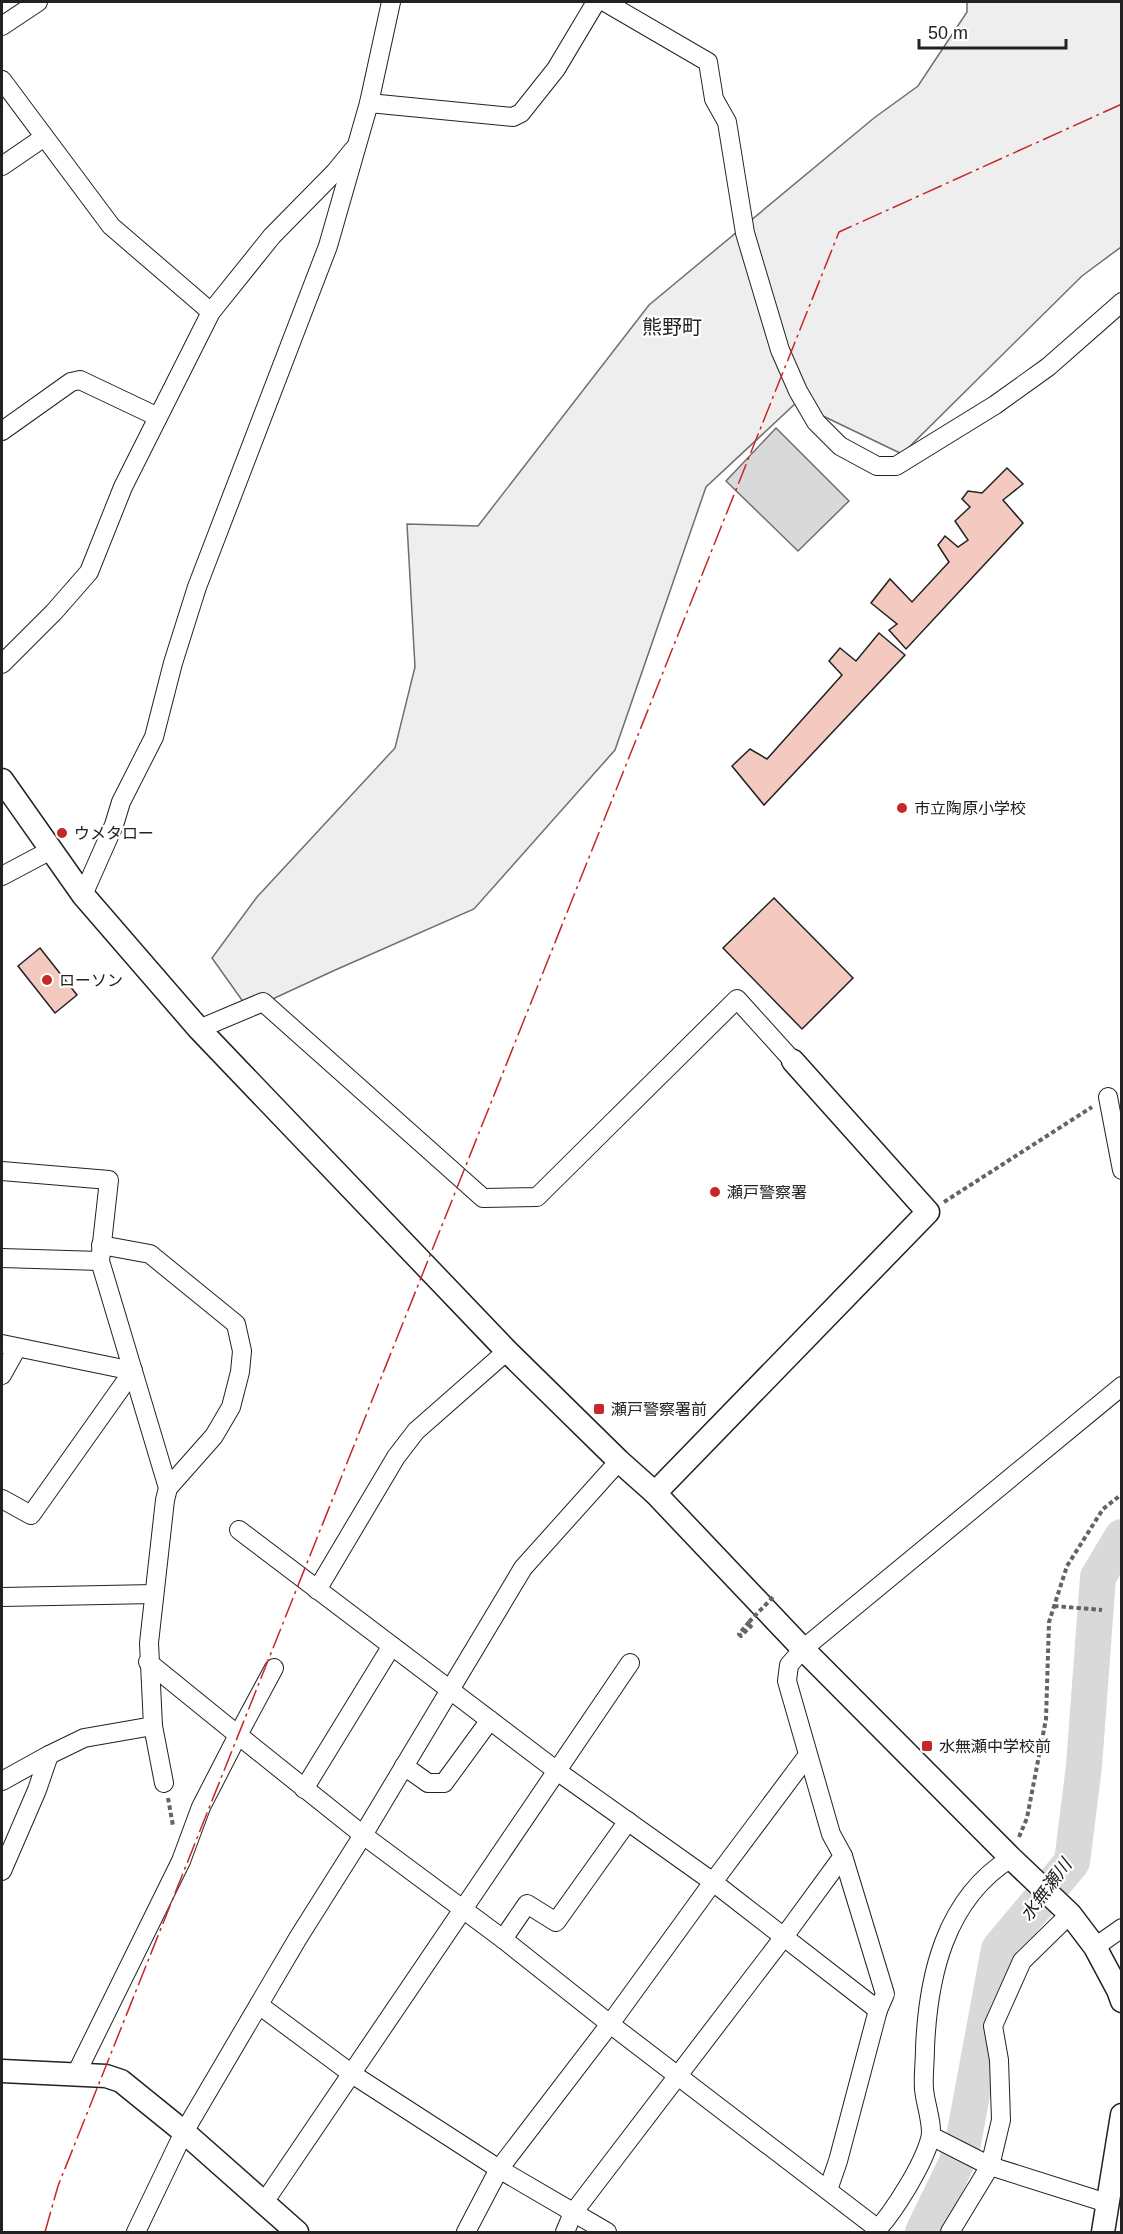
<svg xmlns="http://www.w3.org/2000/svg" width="1123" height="2234" viewBox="0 0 1123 2234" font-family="Helvetica,'Noto Sans JP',sans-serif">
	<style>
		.green { fill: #eee; stroke: #6f6f6f; stroke-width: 1.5 }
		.water { fill: #d9d9d9; stroke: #6f6f6f; stroke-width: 1.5 }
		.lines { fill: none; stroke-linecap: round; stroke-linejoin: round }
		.river { stroke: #d9d9d9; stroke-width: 36 }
		.building { fill: #f3c9c0; stroke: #222; stroke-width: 1.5 }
		.minor-casing { stroke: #222; stroke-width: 20 }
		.tertiary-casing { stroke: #222; stroke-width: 25 }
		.path { stroke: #646464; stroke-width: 4; stroke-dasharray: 4.5 3; stroke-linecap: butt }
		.minor { stroke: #fff; stroke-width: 18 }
		.tertiary { stroke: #fff; stroke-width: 22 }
		.path-bridge { stroke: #646464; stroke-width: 4; stroke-dasharray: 4.5 3; stroke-linecap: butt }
		.power { stroke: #c62828; stroke-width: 1.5; stroke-dasharray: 21 4.5 3 4.5; stroke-linecap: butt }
		.poi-dot { fill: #c62828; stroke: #fff; stroke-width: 2 }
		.labels { text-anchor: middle; stroke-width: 4.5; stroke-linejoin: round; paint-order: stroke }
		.poi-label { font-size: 16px; fill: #222; stroke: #fff; text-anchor: start }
		.water-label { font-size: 18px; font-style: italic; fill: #222; stroke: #fff }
		.quarter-label { font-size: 20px; fill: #222; stroke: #fff }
	</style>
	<rect width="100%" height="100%" fill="#fff"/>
	<path class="green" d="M967 2H1121V247L1082 276 902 454 796 403 706 487 615 750 474 909 333 971 249 1010 212 958 257 897 395 748 415 667 407 524 478 526 649 305 874 118 918 86 967 12Z"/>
	<path class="water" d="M776 428 849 501 798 551 726 481Z"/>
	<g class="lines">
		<path class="river" d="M923 2232 956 2164 963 2143 999 1949 1072 1862 1084 1766 1098 1577 1122 1537"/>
	</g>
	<g class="building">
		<path d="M1007 468 1023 484 1003 500 1023 523 906 649 889 630 897 624 871 603 890 579 912 602 949 562 938 545 945 536 958 547 968 540 955 521 970 507 962 499 968 491 982 493Z"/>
		<path d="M879 633 905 655 764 805 732 766 750 749 767 759 842 675 829 661 840 648 856 661Z"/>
		<path d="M774 898 853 978 802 1029 723 948Z"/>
		<path d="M40 948 77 995 55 1013 18 966Z"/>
	</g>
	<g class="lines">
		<defs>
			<g id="minor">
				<path d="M605 2 708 62 714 99 727 122 745 233 780 350 798 391 816 422 840 446 877 466H896L995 405 1048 367 1122 302"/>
				<path d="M2 26 38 2"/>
				<path d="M2 80 111 226 211 312"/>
				<path d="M369 103 513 117 521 113 556 69 596 2"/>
				<path d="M2 166 43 138"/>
				<path d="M2 431 71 382 80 380 158 417"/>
				<path d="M2 664 54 612 89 572 123 487 211 312 272 236 335 172 353 150"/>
				<path d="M2 876 51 850"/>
				<path d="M83 895 114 825 121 802 154 737 173 663 197 587 328 246 369 103 391 2"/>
				<path d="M199 1029 263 1002 483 1198 537 1197 737 999 793 1061"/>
				<path d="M1108 1097 1122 1170"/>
				<path d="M2 1171 109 1180 100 1261 168 1488 165 1500 149 1643 153 1726 84 1738 49 1755 2 1781"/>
				<path d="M101 1245 150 1254 236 1324 242 1351 240 1372 231 1407 214 1436 168 1488"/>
				<path d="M2 1258 100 1261"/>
				<path d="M2 1344 133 1371"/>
				<path d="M2 1375 17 1348"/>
				<path d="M2 1499 31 1515 133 1371"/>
				<path d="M239 1530 557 1771 713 1882 610 2024 499 2169 607 2232"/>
				<path d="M317 1590 396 1457 416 1431 507 1351"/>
				<path d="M2 1597 154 1594"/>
				<path d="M148 1662 238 1735 274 1668"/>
				<path d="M153 1726 164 1783"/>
				<path d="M808 1755 713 1882 878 2010 838 2161 828 2190"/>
				<path d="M404 1766 428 1783H444L490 1720"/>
				<path d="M304 1789 391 1647"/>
				<path d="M843 1856 885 1994 878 2010"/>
				<path d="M2 1871 37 1790 49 1755"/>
				<path d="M503 1939 527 1904 556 1922 628 1821"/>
				<path d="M1095 1947 1122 1928"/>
				<path d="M259 2005 352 2074 499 2169 466 2232"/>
				<path d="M76 2074 181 1861 201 1807 238 1735 363 1835 503 1939 610 2024 878 2229"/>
				<path d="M931 2136 990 2166 1107 2203"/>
				<path d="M263 2204 630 1663"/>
				<path d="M136 2232 184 2132 298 1938 363 1835 523 1568 619 1461"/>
				<path d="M565 2232 573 2213 783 1938 843 1856 831 1834 787 1681 789 1665 803 1649 1122 1386"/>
				<path d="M875 2232C894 2212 923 2165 930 2139 934 2127 925 2103 924 2089 923 2076 925 2062 925 2048 928 1976 945 1899 1011 1858"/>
				<path d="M950 2232 990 2166 1001 2120 999 2060 993 2026 1022 1961 1070 1914"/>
			</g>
			<g id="tertiary">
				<path d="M2 780 83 895 199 1029 507 1351 619 1461 655 1493 803 1649 1011 1858 1070 1914 1095 1947 1118 1990 1122 2001"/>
				<path d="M655 1493 928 1212 793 1061"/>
				<path d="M2 2071 106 2076 121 2081 184 2132 297 2232"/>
				<path d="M1103 2232 1122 2115"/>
			</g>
		</defs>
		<use href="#minor" class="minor-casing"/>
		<use href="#tertiary" class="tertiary-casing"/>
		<g class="path">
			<path d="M944 1202 1092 1107"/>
			<path d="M1054 1606 1102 1610"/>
			<path d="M749 1622 739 1634 741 1636 752 1625"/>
			<path d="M168 1798 173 1826"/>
			<path d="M1019 1837 1027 1818 1046 1719 1049 1622 1067 1566 1103 1509 1122 1494"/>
		</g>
		<use href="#minor" class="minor"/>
		<use href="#tertiary" class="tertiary"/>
		<path class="path-bridge" d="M749 1622 773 1597"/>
		<path class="power" d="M45 2232 58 2186 839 232 1122 104"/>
	</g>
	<g class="poi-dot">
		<circle cx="902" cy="808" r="6"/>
		<circle cx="62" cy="833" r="6"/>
		<circle cx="47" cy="980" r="6"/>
		<circle cx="715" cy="1192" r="6"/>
		<rect x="593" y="1403" width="12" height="12" rx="3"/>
		<rect x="921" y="1740" width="12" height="12" rx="3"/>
	</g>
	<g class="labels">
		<g class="poi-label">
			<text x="914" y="814">市立陶原小学校</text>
			<text x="74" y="839">ウメタロー</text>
			<text x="59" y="986">ローソン</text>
			<text x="727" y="1198">瀬戸警察署</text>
			<text x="611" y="1415">瀬戸警察署前</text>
			<text x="939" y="1752">水無瀬中学校前</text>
		</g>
		<g class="water-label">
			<text transform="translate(1046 1890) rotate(-53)" y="6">水無瀬川</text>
		</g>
		<g class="quarter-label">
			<text x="672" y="334">熊野町</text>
		</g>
	</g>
	<rect width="1123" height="2234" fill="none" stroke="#222222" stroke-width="6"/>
	<path d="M919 39v9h147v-9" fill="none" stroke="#222222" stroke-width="3"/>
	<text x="928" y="39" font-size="18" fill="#222222" stroke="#ffffff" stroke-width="4.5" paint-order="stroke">50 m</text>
</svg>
